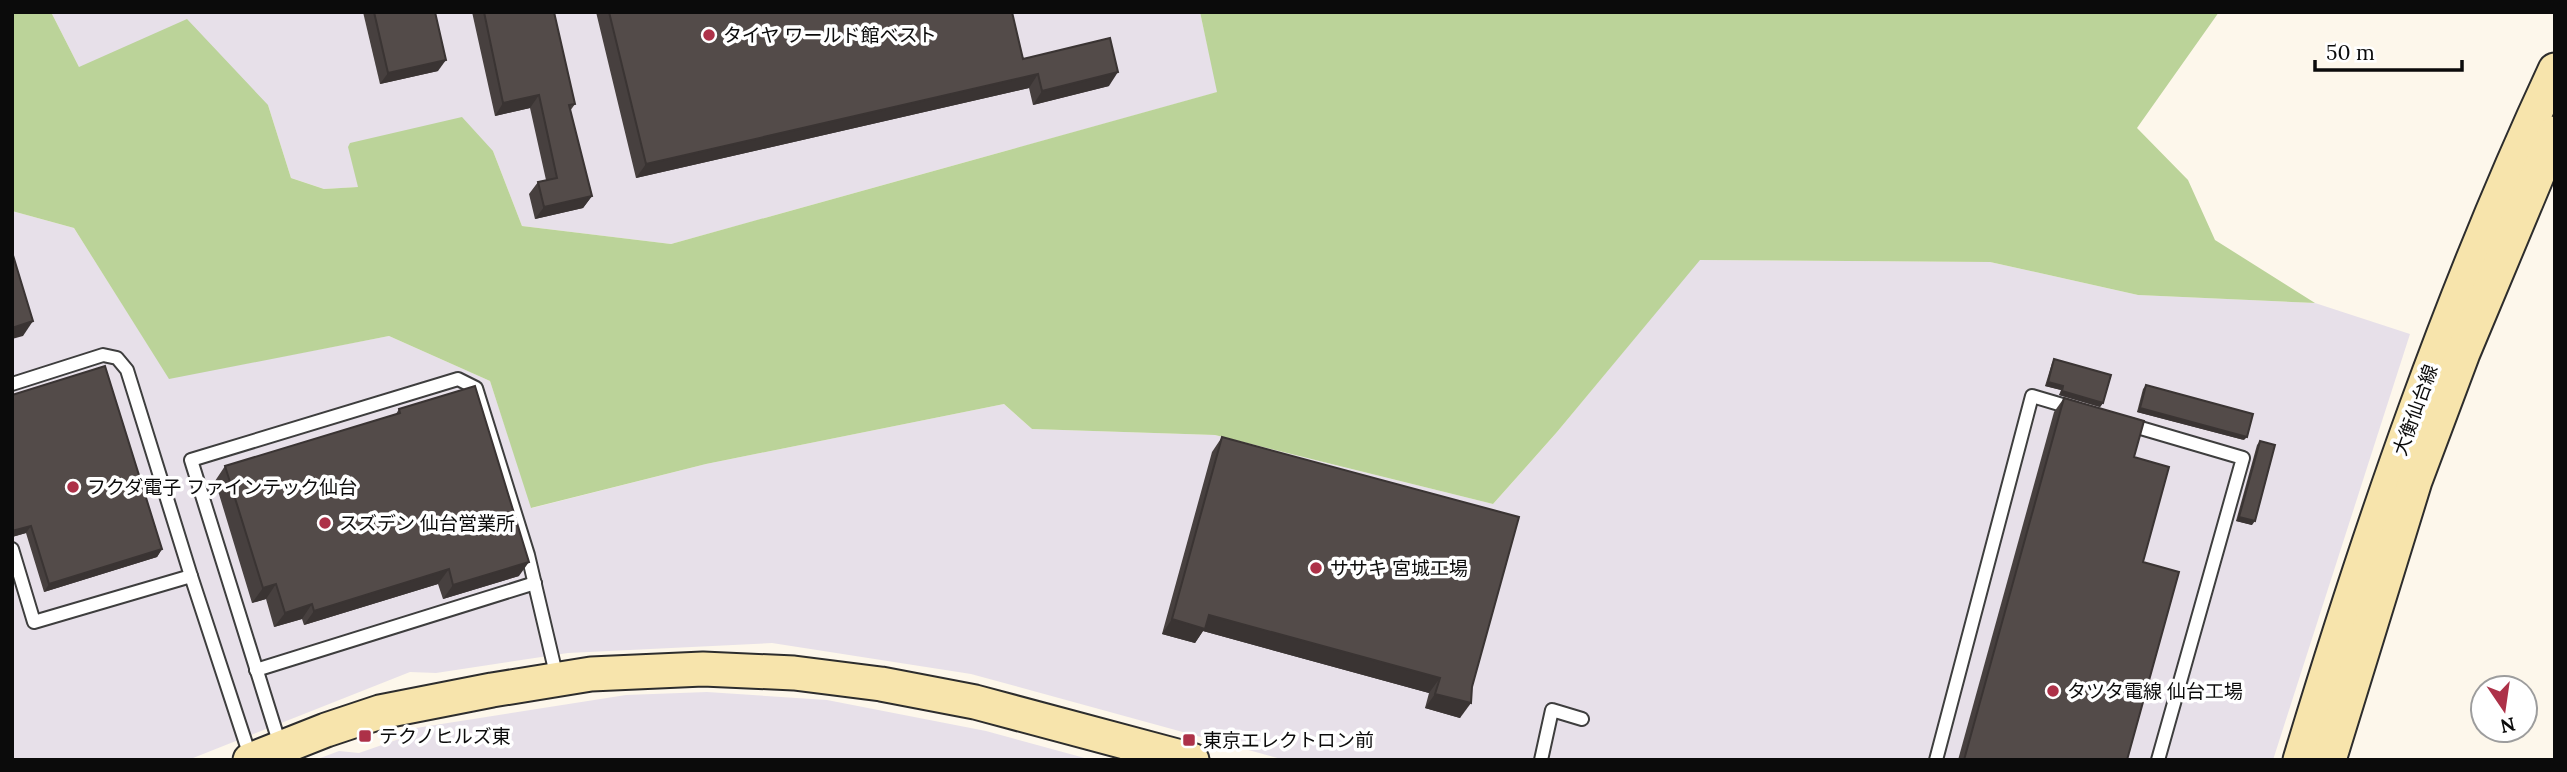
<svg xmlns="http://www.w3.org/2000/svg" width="2567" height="772" viewBox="0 0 2567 772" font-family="Lora,'Noto Sans JP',serif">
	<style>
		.industrial { fill: #e7e0e9 }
		.forest { fill: #bbd399 }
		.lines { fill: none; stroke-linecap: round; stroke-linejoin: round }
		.lane-casing { stroke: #3e3e3e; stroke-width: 16 }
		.secondary-casing { stroke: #2d2d2d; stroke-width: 37 }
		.lane { stroke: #fff; stroke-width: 12 }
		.secondary { stroke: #f7e4ac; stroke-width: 33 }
		.wall { fill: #47403f }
		.shaded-wall { fill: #3a3433 }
		.building { fill: #534b49; stroke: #3a3433; stroke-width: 2 }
		.poi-dot { fill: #ad3148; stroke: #fff; stroke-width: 2.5 }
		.labels { text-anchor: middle; stroke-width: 7; stroke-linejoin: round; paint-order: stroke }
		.poi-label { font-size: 19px; fill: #0b0b0b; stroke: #fff; text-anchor: start }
		.street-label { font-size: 19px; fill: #0b0b0b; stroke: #fff }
	</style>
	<rect width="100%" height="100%" fill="#fdf7eb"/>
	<g class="industrial">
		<path d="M51 12H1200L1218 92 671 244 522 226 493 151 349 147 359 187 324 189 291 178 268 105 79 67Z"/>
		<path d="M12 211 74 228 169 378 389 336 490 381 532 508 706 464 1004 404 1032 429 1215 435 1493 504 1557 432 1699 260 1990 262 2138 295 2315 303 2410 334 2273 760H1285L971 674 772 643 568 653 436 673 410 672 188 760H12Z"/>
		<path d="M707 692 827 700 986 731 1092 760H315L339 751 359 753 402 738 416 728 626 695Z"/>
	</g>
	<path class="forest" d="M12 12H51L79 67 187 19 268 105 291 178 324 189 358 187 348 147 350 143 462 117 493 151 522 226 671 244 1217 92 1200 12H2219L2137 128 2188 180 2215 240 2315 303 2138 295 1990 262 1700 260 1557 432 1493 504 1215 435 1032 429 1004 404 706 464 531 508 490 381 389 336 169 379 74 228 12 211Z"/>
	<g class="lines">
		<defs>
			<g id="lane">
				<path d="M12 384 103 355 117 358 127 370 191 576 251 759"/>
				<path d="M2127 424 2243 458 2158 760"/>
				<path d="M12 549 34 622 191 576"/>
				<path d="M256 670 535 583"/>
				<path d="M281 748 191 460 458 379 476 388 528 555 557 678"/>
				<path d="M1541 760 1552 710 1582 719"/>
				<path d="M1936 760 2032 396 2076 409"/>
			</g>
			<g id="secondary">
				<path d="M250 760 326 730 380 712 492 690 591 674 703 669 794 673 881 684 975 702 1192 760"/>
				<path d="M2300 760C2371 525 2451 293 2555 70"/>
				<path d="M2329 760 2415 481 2463 353 2555 133"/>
			</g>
		</defs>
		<use href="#lane" class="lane-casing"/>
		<use href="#secondary" class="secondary-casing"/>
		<use href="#lane" class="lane"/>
		<use href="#secondary" class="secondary"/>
	</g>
	<g class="wall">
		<path d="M363 12H435L438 71 380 84Z"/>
		<path d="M472 12H520L575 104 570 111 592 196 583 208 535 219 529 194 538 182 546 180 530 108 495 116Z"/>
		<path d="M596 12H1012L1023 59 1109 86 1033 105 1029 88 636 178Z"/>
		<path d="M2054 359 2103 403 2100 407 2059 395 2061 390 2045 386 2052 363Z"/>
		<path d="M2146 385 2244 440 2137 412 2143 389Z"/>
		<path d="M12 395 162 549 157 557 44 592 26 533 12 537Z"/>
		<path d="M2064 398 2134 457 2143 562 2127 760H1958L2054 412Z"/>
		<path d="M399 409 519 576 443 599 438 584 304 625 302 619 274 627 266 599 252 603 215 481 225 466 396 414Z"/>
		<path d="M1222 437 1519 517 1460 718 1425 708 1429 693 1203 631 1195 643 1162 634 1212 452Z"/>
		<path d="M2260 441 2252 525 2236 521 2257 445Z"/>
	</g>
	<g class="shaded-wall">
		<path d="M446 60 438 71 380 84 388 73Z"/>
		<path d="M1118 72 1109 86 1033 105 1042 91Z"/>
		<path d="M1038 74 1029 88 636 178 646 164Z"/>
		<path d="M539 95 530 108 495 116 503 103Z"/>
		<path d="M592 196 583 208 535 219 544 207Z"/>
		<path d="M33 321 23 336 12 339V328Z"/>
		<path d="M2048 382 2063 386 2061 390 2045 386Z"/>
		<path d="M2062 391 2103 403 2100 407 2059 395Z"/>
		<path d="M2140 408 2247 437 2244 440 2137 412Z"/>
		<path d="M2239 517 2255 521 2252 525 2236 521Z"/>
		<path d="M31 526 26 533 12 537V531Z"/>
		<path d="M162 549 157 557 44 592 49 584Z"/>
		<path d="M529 562 519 576 443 599 453 585Z"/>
		<path d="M449 569 438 584 304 625 314 611Z"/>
		<path d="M276 584 266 599 252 603 263 588Z"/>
		<path d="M312 604 302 619 274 627 285 613Z"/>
		<path d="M1209 615 1440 678 1429 693 1203 631 1195 643 1162 634 1172 619Z"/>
		<path d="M1435 694 1471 703 1460 718 1425 708Z"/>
	</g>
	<g class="building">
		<path d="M374 12H435L446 60 388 73Z"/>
		<path d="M484 12H554L575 104 569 105 592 196 544 207 538 182 557 178 539 95 503 103Z"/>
		<path d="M609 12H1012L1023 59 1110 38 1118 72 1042 91 1038 74 646 164Z"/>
		<path d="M12 252 33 321 12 328Z"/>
		<path d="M2054 359 2111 375 2103 403 2062 391 2063 386 2048 382Z"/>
		<path d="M105 366 162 549 49 584 31 526 12 531V395Z"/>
		<path d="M2146 385 2253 414 2247 437 2140 408Z"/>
		<path d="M475 386 529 562 453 585 449 569 314 611 312 604 285 613 276 584 263 588 225 466 400 413 399 409Z"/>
		<path d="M2064 398 2144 421 2134 457 2169 467 2143 562 2179 572 2127 760H1964Z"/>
		<path d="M1222 437 1519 517 1472 687 1471 703 1435 694 1440 678 1209 615 1205 629 1172 619Z"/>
		<path d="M2260 441 2275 445 2255 521 2239 517Z"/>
	</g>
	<g class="poi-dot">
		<circle cx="709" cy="35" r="7"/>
		<circle cx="73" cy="487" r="7"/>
		<circle cx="325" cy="523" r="7"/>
		<circle cx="1316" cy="568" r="7"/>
		<circle cx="2053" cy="691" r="7"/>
		<rect x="358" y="729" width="14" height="14" rx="3.5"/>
		<rect x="1182" y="733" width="14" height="14" rx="3.5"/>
	</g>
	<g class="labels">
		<g class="poi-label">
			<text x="723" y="42">タイヤ ワールド館ベスト</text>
			<text x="87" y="494">フクダ電子 ファインテック仙台</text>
			<text x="339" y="530">スズデン 仙台営業所</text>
			<text x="1330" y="575">ササキ 宮城工場</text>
			<text x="2067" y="698">タツタ電線 仙台工場</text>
			<text x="379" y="743">テクノヒルズ東</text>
			<text x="1203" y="747">東京エレクトロン前</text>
		</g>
		<g class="street-label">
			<text transform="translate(2415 410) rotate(-70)" y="7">大衡仙台線</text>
		</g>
	</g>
	<rect width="2567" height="772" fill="none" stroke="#0b0b0b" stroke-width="28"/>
	<g transform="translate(2504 709) rotate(167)"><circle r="33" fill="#ffffff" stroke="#9d9d9d" stroke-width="2"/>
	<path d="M0-5L12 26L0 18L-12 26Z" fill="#ad3148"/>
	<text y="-10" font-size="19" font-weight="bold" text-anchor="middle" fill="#0b0b0b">N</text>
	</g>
	<path d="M2315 60v10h147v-10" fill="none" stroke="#0b0b0b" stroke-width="3.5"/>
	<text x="2326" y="60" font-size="21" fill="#0b0b0b" stroke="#ffffff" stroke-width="5" paint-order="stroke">50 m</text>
</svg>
